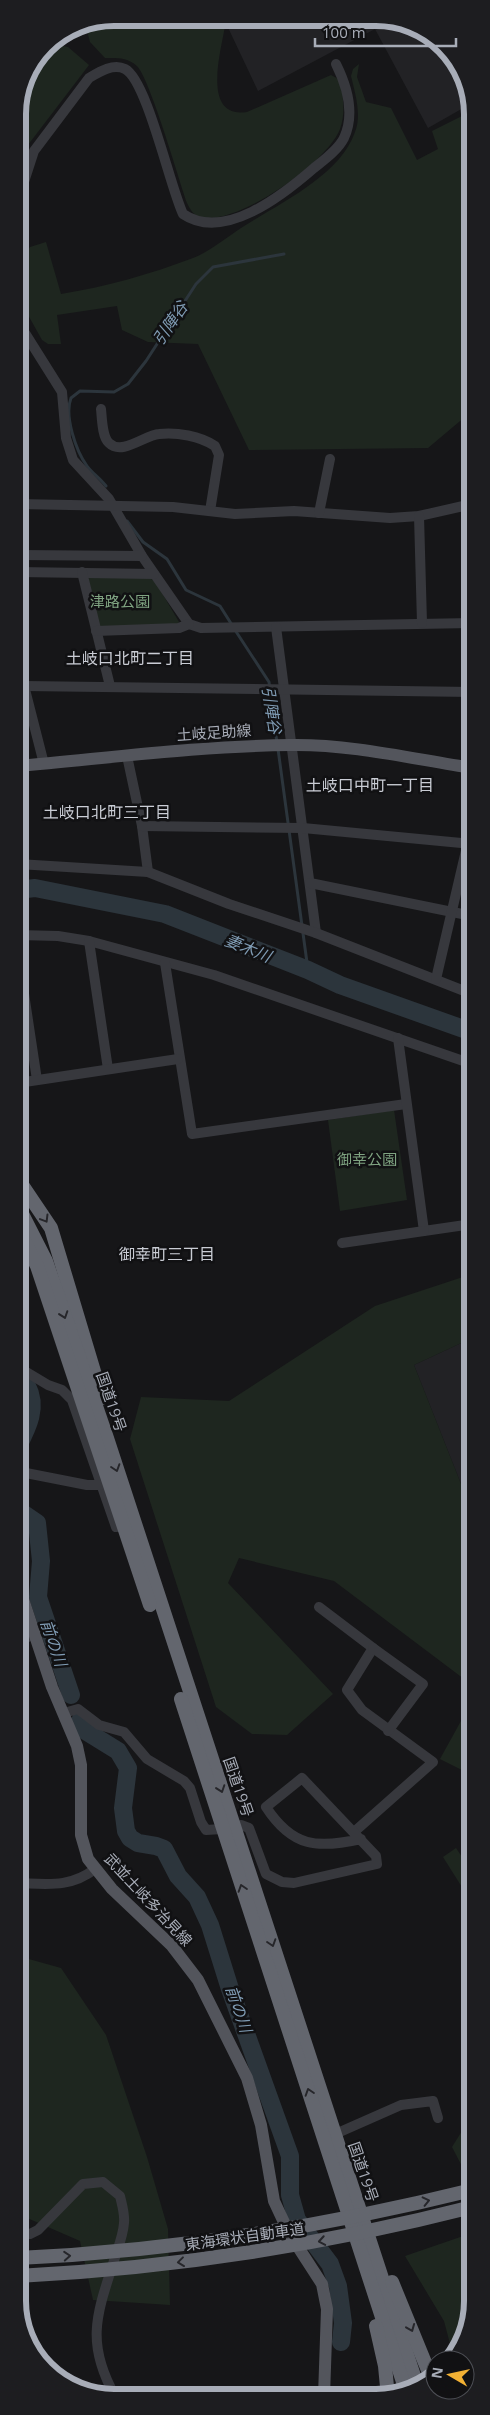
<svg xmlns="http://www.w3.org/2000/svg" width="490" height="2415" viewBox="0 0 490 2415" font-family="'Open Sans','Noto Sans JP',sans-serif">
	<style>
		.built { fill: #222225 }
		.green { fill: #1e261f }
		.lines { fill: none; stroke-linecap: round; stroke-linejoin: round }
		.stream { stroke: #2c353c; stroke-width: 3 }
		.river { stroke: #2c353c; stroke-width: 18 }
		.minor { stroke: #37383d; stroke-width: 10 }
		.major { stroke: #53555c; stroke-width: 12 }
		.highway { stroke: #63666e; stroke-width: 14 }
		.oneway { stroke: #26262a }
		.labels { text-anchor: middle; stroke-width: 5; stroke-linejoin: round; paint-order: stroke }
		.park-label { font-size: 15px; fill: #7fa381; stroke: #111113 }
		.street-label { font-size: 15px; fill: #a8adb8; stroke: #111113 }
		.water-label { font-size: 16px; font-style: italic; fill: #7f9bb3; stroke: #111113 }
		.neighbourhood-label { font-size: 16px; fill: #c9ccd4; stroke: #111113 }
		.rim { fill: none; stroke: #a8adb8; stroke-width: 6 }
	</style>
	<rect width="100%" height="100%" fill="#161618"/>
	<g class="built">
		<path d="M224 19 401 21 449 51 472 103 428 128 375 29 258 91Z"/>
		<path d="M472 1338V1496L463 1489 414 1365Z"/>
	</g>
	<g class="green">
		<path d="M114 18 221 19 225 26C221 51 201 119 247 112L331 75 340 80C343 97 346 112 340 129 328 162 236 227 200 217 193 215 190 209 187 203 179 180 150 79 137 66 127 57 117 58 105 58L90 42 85 23Z"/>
		<path d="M50 43 68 47 89 65 18 158V108L46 45Z"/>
		<path d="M359 64 357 77 366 102 391 108 417 160 438 149 432 131 472 111V411L428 448 249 450 198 344 148 342 122 330 117 306 57 315 61 344H48L42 340 18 297V266L30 247 46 242 61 294C105 287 151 274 193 258 209 252 226 238 241 228 278 204 340 176 355 132 362 115 355 93 351 76L353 69Z"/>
		<path d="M92 576 150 578 155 581 179 622 177 625 102 627 99 625 88 579Z"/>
		<path d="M394 1110 407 1200 340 1211 328 1120Z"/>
		<path d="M472 1274V1338L414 1365 463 1489 472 1496V1685L334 1581 239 1558 228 1583 333 1694 287 1735 252 1734 216 1707 130 1439 141 1397 229 1401 375 1306Z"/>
		<path d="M472 1701V1775L440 1759Z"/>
		<path d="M456 1848 472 1872V1903L443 1857Z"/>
		<path d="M18 1956 61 1968 106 2035 147 2157 168 2229 170 2305 93 2300 80 2241 18 2214Z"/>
		<path d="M472 2115V2170L465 2172 452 2147Z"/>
		<path d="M472 2233V2307L453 2355 444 2321 405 2256Z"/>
	</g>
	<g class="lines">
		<g class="stream">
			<path d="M106 486C100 478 92 473 87 466 76 451 64 416 71 398L80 391 114 392 128 384 146 361 196 284 213 267 284 254"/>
			<path d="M127 521 143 542 167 559 186 590 220 606 232 625"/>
			<path d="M235 630 269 682 277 743"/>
			<path d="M278 749 308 970"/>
		</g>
		<g class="river">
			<path d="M18 890 35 888 165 914 308 970 340 985 472 1032"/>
			<path d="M18 1374C24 1377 25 1381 27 1386 38 1407 28 1427 18 1446"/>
			<path d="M18 1510 37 1523 41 1561 38 1597 71 1695"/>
			<path d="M80 1721 84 1730 118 1751 128 1768 123 1808 126 1831 130 1838 138 1843 156 1846 164 1849 178 1876 197 1897 210 1925 230 1989 290 2156V2195L297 2220 330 2264 338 2286 343 2323 341 2342"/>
		</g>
		<g class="minor">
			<path d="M18 192 22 188 34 151 89 78C99 72 113 63 125 69 147 80 170 187 183 214 224 242 283 195 314 168 324 160 338 150 344 138 355 114 347 86 336 64"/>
			<path d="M18 322 62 392 66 438 73 460 109 499 142 556 189 624 201 628 472 623"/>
			<path d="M101 409C102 418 102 437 109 443 122 456 145 435 159 434 177 432 200 436 215 446L219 455 210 511"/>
			<path d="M18 504 173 507 235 514 294 511 390 518 419 516 472 504"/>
			<path d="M319 513 330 459"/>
			<path d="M419 516 422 623"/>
			<path d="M18 555 142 556"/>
			<path d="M18 572 154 574"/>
			<path d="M82 572 110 686"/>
			<path d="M276 627 316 933"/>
			<path d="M96 631 179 628 189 624"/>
			<path d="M18 662 44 764"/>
			<path d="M24 686 472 692"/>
			<path d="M127 756 142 826 148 872"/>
			<path d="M142 826 303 828 472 844"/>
			<path d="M18 864 148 872 229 904 316 933 472 994"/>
			<path d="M310 883 472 916"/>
			<path d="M18 935 58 936 89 941 214 975 472 1064"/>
			<path d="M89 941 108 1069"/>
			<path d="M18 954 37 1080"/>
			<path d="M165 963 192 1134 406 1104"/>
			<path d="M436 979 472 825"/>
			<path d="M398 1038 424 1231 472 1224"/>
			<path d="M18 1083 178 1059"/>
			<path d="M342 1243 424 1231"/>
			<path d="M18 1367 48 1385 62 1390 72 1400 116 1527 124 1526"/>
			<path d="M18 1494H20L23 1476 26 1473 87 1485H100"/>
			<path d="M319 1607 373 1648 347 1690 362 1710 433 1762 354 1832"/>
			<path d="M18 1646 22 1640 33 1634"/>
			<path d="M373 1648 423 1684 388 1731"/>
			<path d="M64 1713 78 1709 99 1725 124 1732 147 1759 184 1781 190 1788 201 1822 206 1830 222 1829"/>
			<path d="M234 1827 241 1825 249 1828 266 1874 282 1882 294 1883 377 1864 376 1856 302 1778 266 1807C292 1847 317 1849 361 1839"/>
			<path d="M18 1883C48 1884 70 1888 95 1869"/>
			<path d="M333 2135 401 2105 433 2101 438 2118"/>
			<path d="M18 2232 30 2234 38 2230 83 2184 103 2182 120 2196C122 2205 125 2214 124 2223 123 2237 117 2250 113 2264 96 2316 86 2344 115 2396"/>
		</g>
		<g class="major">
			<path d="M18 766C109 758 200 746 291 745 351 744 413 759 472 768"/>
			<path d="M18 1584 52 1687 77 1746 81 1765V1835L88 1859 112 1889 172 1946 198 1980 247 2078 261 2125 274 2201 289 2233 322 2284 327 2309 324 2396"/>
		</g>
		<g class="highway">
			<path d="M18 1179 51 1228 102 1398"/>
			<path d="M18 1206 46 1261 107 1438 416 2382"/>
			<path d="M18 1229 37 1266 150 1605"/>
			<path d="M181 1699 405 2388"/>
			<path d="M18 2258C172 2251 323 2227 472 2190"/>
			<path d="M18 2276C172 2268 323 2245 472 2207"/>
			<path d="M392 2282 430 2375"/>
			<path d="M376 2326 385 2366 388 2397"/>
		</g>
	</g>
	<defs><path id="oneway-chevron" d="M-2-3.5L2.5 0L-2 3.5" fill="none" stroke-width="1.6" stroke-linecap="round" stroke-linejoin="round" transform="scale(1.25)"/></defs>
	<g class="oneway">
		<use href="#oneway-chevron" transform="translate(45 1219) rotate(59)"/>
		<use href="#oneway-chevron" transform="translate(64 1315) rotate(71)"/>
		<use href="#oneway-chevron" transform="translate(116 1468) rotate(72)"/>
		<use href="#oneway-chevron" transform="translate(221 1789) rotate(71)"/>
		<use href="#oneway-chevron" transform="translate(242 1888) rotate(-108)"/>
		<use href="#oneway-chevron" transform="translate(272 1943) rotate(72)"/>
		<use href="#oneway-chevron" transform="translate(309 2092) rotate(-108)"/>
		<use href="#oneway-chevron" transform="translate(426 2201) rotate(-13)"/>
		<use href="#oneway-chevron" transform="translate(322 2241) rotate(170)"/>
		<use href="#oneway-chevron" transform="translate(67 2256) rotate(-4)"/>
		<use href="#oneway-chevron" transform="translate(181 2262) rotate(173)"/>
		<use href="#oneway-chevron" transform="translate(411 2328) rotate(68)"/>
	</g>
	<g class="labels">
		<g class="park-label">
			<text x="120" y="607">津路公園</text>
			<text x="367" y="1165">御幸公園</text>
		</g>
		<g class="street-label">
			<text transform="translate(214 733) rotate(-4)" y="5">土岐足助線</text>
			<text transform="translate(111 1402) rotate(71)" y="5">国道19号</text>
			<text transform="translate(238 1787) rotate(71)" y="5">国道19号</text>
			<text transform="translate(148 1900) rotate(47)" y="5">武並土岐多治見線</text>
			<text transform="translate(363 2172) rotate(71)" y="5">国道19号</text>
			<text transform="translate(245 2237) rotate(-8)" y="5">東海環状自動車道</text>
		</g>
		<g class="water-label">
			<text transform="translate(170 323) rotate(-56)" y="6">引陣谷</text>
			<text transform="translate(272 710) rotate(81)" y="6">引陣谷</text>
			<text transform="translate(248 948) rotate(22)" y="6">妻木川</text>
			<text transform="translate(54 1643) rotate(71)" y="6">前の川</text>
			<text transform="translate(239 2009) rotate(71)" y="6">前の川</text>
		</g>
		<g class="neighbourhood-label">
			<text x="130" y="664">土岐口北町二丁目</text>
			<text x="370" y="791">土岐口中町一丁目</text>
			<text x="107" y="818">土岐口北町三丁目</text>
			<text x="167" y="1260">御幸町三丁目</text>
		</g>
	</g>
	<path d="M0 0H490V2415H0ZM114 26H376A88 88 0 0 1 464 114V2301A88 88 0 0 1 376 2389H114A88 88 0 0 1 26 2301V114A88 88 0 0 1 114 26Z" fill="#1d1d20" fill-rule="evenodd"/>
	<path class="rim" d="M114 26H376A88 88 0 0 1 464 114V2301A88 88 0 0 1 376 2389H114A88 88 0 0 1 26 2301V114A88 88 0 0 1 114 26Z"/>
	<g transform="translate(450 2375) rotate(279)"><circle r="24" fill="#111113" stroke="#4d4f55"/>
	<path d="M0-4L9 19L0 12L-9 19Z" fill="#f2b134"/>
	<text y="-8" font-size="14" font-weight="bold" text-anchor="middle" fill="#a8adb8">N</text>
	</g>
	<path d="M315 38v8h141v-8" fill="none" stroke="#a8adb8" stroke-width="2.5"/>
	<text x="322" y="38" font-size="15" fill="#a8adb8" stroke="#111113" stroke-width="4" paint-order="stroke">100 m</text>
</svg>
